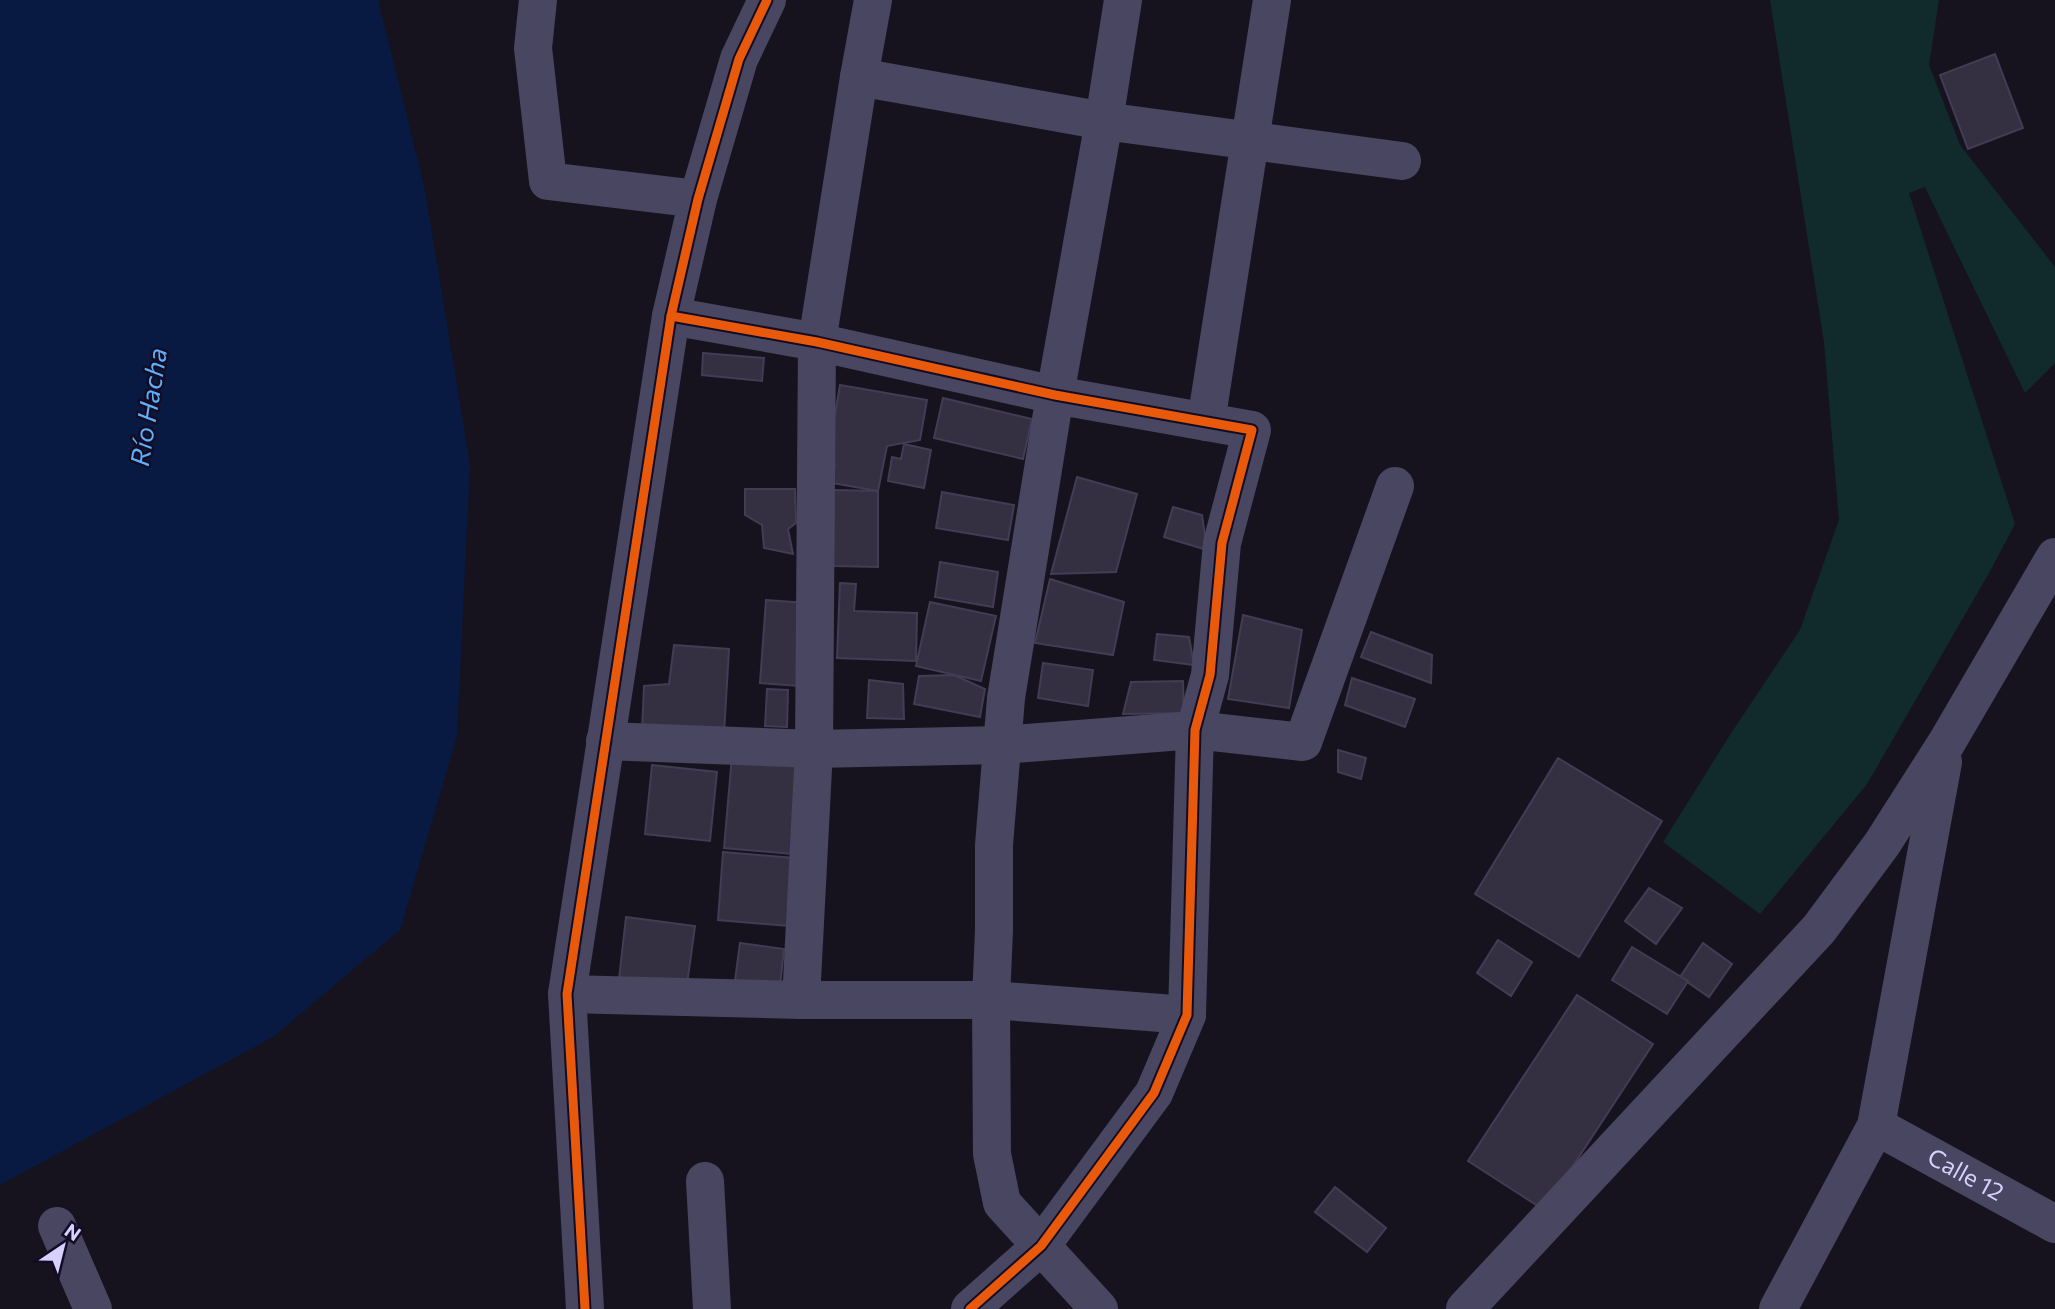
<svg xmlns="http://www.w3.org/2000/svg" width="2055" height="1309" viewBox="0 0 2055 1309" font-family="Commissioner,sans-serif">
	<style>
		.green { fill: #112b2d }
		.water { fill: #081a41 }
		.building { fill: #343042; stroke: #423c54; stroke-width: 2 }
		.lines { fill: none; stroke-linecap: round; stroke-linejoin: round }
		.minor { stroke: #484660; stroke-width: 38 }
		.cycleway-casing { stroke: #120d25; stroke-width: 13 }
		.cycleway { stroke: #e8590c; stroke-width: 9 }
		.labels { text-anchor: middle; stroke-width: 5; stroke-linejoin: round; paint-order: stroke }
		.street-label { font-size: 24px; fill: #d8d1ff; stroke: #120d25 }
		.water-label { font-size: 26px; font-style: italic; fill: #5fafff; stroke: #120d25 }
	</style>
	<rect width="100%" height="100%" fill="#16131f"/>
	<path class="green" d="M1770 0H1939L1929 65 1960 145 2055 267V363L2025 393 1925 187 1909 193 2015 524 1989 573 1867 784 1760 914 1663 842 1728 738 1800 630 1839 520 1824 342Z"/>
	<path class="water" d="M0 0H378L424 185 470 464 457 736 400 930 273 1037 0 1185Z"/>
	<g class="building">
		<path d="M1995 54 2023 128 1968 149 1940 75Z"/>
		<path d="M703 353 764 358 762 381 702 375Z"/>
		<path d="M840 385 927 400 920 440 887 446 878 491 832 483 835 464 827 462Z"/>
		<path d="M943 398 1032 419 1023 459 934 438Z"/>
		<path d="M904 444 931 450 924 488 888 481 892 457 901 459Z"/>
		<path d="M1077 477 1137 494 1116 572 1051 574Z"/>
		<path d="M745 489H795L796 523 788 529 793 554 764 548 762 525 745 515Z"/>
		<path d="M834 490 878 491V567L833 566Z"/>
		<path d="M942 492 1014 505 1008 540 936 528Z"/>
		<path d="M1173 507 1202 515 1207 550 1164 537Z"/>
		<path d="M940 562 998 572 993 607 935 597Z"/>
		<path d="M1050 579 1124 602 1113 655 1035 643Z"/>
		<path d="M840 583 856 584 854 611 917 613 916 661 837 658Z"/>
		<path d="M766 600 807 603 800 686 760 683Z"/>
		<path d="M930 602 996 616 981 681 916 666Z"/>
		<path d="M1243 615 1302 630 1289 708 1228 699Z"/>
		<path d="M1371 632 1432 655 1431 683 1361 657Z"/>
		<path d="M1157 634 1189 637 1194 665 1154 660Z"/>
		<path d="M674 645 729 649 724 734 642 731 644 686 669 684Z"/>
		<path d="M1043 663 1093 670 1088 706 1038 698Z"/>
		<path d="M954 675 985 689 980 717 914 704 919 676Z"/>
		<path d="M1352 678 1415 699 1405 727 1345 705Z"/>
		<path d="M869 680 903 684 904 719 867 718Z"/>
		<path d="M1183 681 1184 713 1123 714 1131 682Z"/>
		<path d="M767 689 788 690 787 727 765 726Z"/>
		<path d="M1338 750 1366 758 1361 779 1338 772Z"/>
		<path d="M732 756 800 763 792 854 724 848Z"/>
		<path d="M1558 758 1662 821 1579 957 1475 894Z"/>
		<path d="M652 765 717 772 710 841 645 834Z"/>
		<path d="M723 852 794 858 789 926 718 920Z"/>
		<path d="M1649 888 1682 908 1656 944 1625 921Z"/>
		<path d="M626 917 695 926 686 992 618 988Z"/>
		<path d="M1498 940 1532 962 1511 996 1477 973Z"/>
		<path d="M740 943 784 949 779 994 734 988Z"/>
		<path d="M1703 943 1732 964 1709 997 1680 977Z"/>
		<path d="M1632 947 1688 981 1667 1014 1612 980Z"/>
		<path d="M1577 995 1653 1044 1544 1210 1468 1161Z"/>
		<path d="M1335 1187 1386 1228 1367 1252 1315 1212Z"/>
	</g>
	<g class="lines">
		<g class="minor">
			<path d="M538 0 533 48 548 181 698 199"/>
			<path d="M859 77 1104 121 1402 161"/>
			<path d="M671 316 817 342 1055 395 1252 430 1222 543 1210 675 1195 730 1187 1015 1154 1093 1041 1246 970 1309"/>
			<path d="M1206 422 1272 0"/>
			<path d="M605 741 814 749 1002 745 1195 730 1303 742 1395 486"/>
			<path d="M567 994 801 1000H991L1187 1015"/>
			<path d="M801 1000 814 749 817 342 859 77 873 0"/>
			<path id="s1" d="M1876 1126 2055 1224"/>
			<path d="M705 1181 712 1309"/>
			<path d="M57 1226 93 1309"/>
			<path d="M585 1309 567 994 671 316 698 199 739 59 767 0"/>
			<path d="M1099 1309 1002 1203 992 1154 991 1000 994 930V845L1006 698 1055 395 1104 121 1123 0"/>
			<path d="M1465 1309 1819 929 1882 844 1947 742 2055 557"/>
			<path d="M1778 1309 1876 1126 1943 762"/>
		</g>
		<defs>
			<g id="cycleway">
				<path d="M671 316 817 342 1055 395 1252 430 1222 543 1210 675 1195 730 1187 1015 1154 1093 1041 1246 970 1309"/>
				<path d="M585 1309 567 994 671 316 698 199 739 59 767 0"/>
			</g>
		</defs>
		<use href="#cycleway" class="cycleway-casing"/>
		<use href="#cycleway" class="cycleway"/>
	</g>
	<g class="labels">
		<g class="street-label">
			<text dy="8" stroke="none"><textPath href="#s1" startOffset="102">Calle 12</textPath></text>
		</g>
		<g class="water-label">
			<text transform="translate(149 407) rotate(-81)" y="9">Río Hacha</text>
		</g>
	</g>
	<g transform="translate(63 1246) rotate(35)" stroke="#120d25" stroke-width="5" paint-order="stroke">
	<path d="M0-5L12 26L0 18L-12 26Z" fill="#d8d1ff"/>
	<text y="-10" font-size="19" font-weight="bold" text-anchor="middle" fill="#d8d1ff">N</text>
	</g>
</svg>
